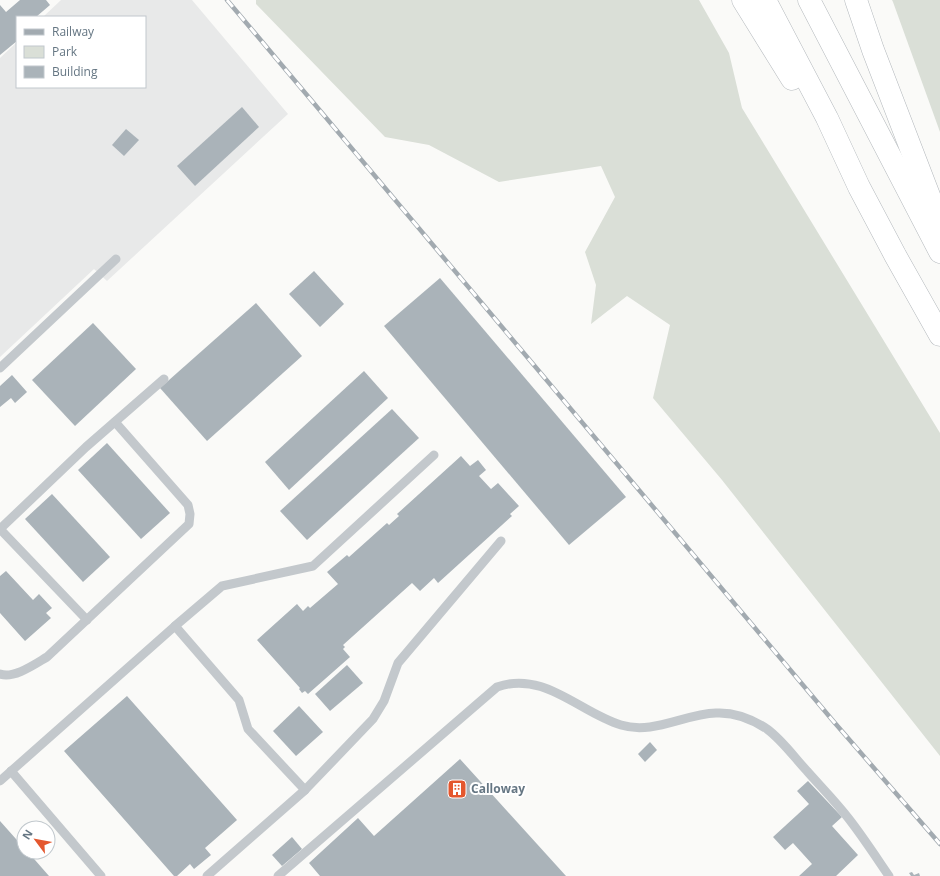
<svg xmlns="http://www.w3.org/2000/svg" width="940" height="876" viewBox="0 0 940 876" font-family="'Open Sans',sans-serif">
	<style>
		.built { fill: #e8e9e9 }
		.green { fill: #dadfd7 }
		.building { fill: #aab3b9 }
		.lines { fill: none; stroke-linecap: round; stroke-linejoin: round }
		.highway-casing { stroke: #b4b9bd; stroke-width: 23 }
		.lane { stroke: #c3c8cc; stroke-width: 9 }
		.highway { stroke: #fff; stroke-width: 22 }
		.rail-casing { stroke: #a2aab0; stroke-width: 4.5 }
		.rail { stroke: #fff; stroke-width: 3; stroke-dasharray: 9; stroke-linecap: butt }
		.labels { text-anchor: middle; stroke-width: 4; stroke-linejoin: round; paint-order: stroke }
		.poi-label { font-size: 12px; font-weight: bold; fill: #657683; stroke: #fff; text-anchor: start }
	</style>
	<rect width="100%" height="100%" fill="#fafaf8"/>
	<path class="built" d="M61 0H192L288 114 107 281 94 269 0 357V58L17 42V87H145V17H43Z"/>
	<g class="green">
		<path d="M256 0H699L729 53 742 108 940 433V756L722 480 653 398 670 325 627 296 591 324 596 285 585 252 615 197 601 166 499 182 429 145 385 137 256 4Z"/>
		<path d="M892 0H940V132L893 2Z"/>
	</g>
	<g class="building">
		<path d="M20 0H46L50 5 36 17H17V41L0 55V5L6 12Z"/>
		<path d="M242 107 259 127 195 186 177 166Z"/>
		<path d="M126 129 139 140 124 156 112 145Z"/>
		<path d="M314 271 344 304 320 327 289 294Z"/>
		<path d="M440 278 626 497 569 545 384 326Z"/>
		<path d="M256 303 302 356 207 441 160 388Z"/>
		<path d="M93 323 136 369 75 426 32 380Z"/>
		<path d="M364 371 388 398 289 490 265 462Z"/>
		<path d="M12 375 27 392 15 403 11 398 0 407V386Z"/>
		<path d="M392 409 419 438 307 540 280 511Z"/>
		<path d="M107 443 170 513 141 539 78 470Z"/>
		<path d="M461 456 470 466 478 460 486 470 479 476 491 489 498 483 519 506 510 514 512 516 438 583 434 578 420 591 412 583 343 645 345 647 343 649 350 657 308 694 305 691 302 693 299 689 300 688 257 640 297 604 303 611 308 606 310 608 338 584 327 572 347 555 349 557 387 523 389 525 399 516 397 514Z"/>
		<path d="M52 494 110 557 83 582 25 519Z"/>
		<path d="M6 571 33 600 39 594 52 608 46 613 51 618 25 641 0 613V576Z"/>
		<path d="M347 665 363 683 330 711 315 694Z"/>
		<path d="M127 696 237 820 205 848 211 855 194 869 190 864 177 876H174L64 751Z"/>
		<path d="M299 706 323 732 296 756 273 731Z"/>
		<path d="M650 742 657 750 645 762 638 754Z"/>
		<path d="M460 759 566 876H320L309 863 358 818 374 836Z"/>
		<path d="M808 781 842 817 832 826 858 855 836 876H799L812 864 793 843 785 850 773 837 809 804 797 791Z"/>
		<path d="M0 821 24 848V852H28L49 876H0Z"/>
		<path d="M292 837 302 849 282 866 272 855Z"/>
		<path d="M912 872 914 875 919 873 920 876H911L909 873Z"/>
	</g>
	<g class="lines">
		<defs>
			<g id="highway">
				<path d="M743 0 792 79"/>
				<path d="M765 0 827 118 859 187 895 255 940 335"/>
				<path d="M809 0 940 252"/>
				<path d="M856 0 873 50 940 224"/>
			</g>
		</defs>
		<use href="#highway" class="highway-casing"/>
		<g class="lane">
			<path d="M0 368 116 259"/>
			<path d="M0 529 86 447 164 379"/>
			<path d="M0 529 87 620"/>
			<path d="M175 626 222 586 313 566 434 455"/>
			<path d="M0 674C14 679 35 664 47 657L189 524 190 514 188 505 115 422"/>
			<path d="M11 771 101 876"/>
			<path d="M0 781 175 626 239 700 248 729 305 790 373 719 384 701 398 663 501 541"/>
			<path d="M207 876 305 790"/>
			<path d="M278 876 497 687C544 670 580 713 621 725 653 735 684 714 716 713 735 712 752 719 767 729 782 740 794 757 807 771 821 787 836 802 849 819 863 837 876 857 889 876"/>
		</g>
		<use href="#highway" class="highway"/>
		<defs>
			<path id="rail" d="M227 0 834 722 940 844"/>
		</defs>
		<use href="#rail" class="rail-casing"/>
		<use href="#rail" class="rail"/>
	</g>
	<defs>
		<symbol id="building-square" viewBox="-11 -11 22 22"><rect x="-9" y="-9" width="18" height="18" rx="4" fill="#e4572e" stroke="#fff"/><path d="M-4-6H4V6H1V3H-1V6H-4ZM-2.5-4.3h1.7v1.8h-1.7ZM.8-4.3h1.7v1.8H.8ZM-2.5-1h1.7V.8h-1.7ZM.8-1h1.7V.8H.8Z" fill="#fff"/></symbol>
	</defs>
	<g fill-rule="evenodd">
		<use href="#building-square" x="446" y="778" width="22" height="22"/>
	</g>
	<g class="labels">
		<g class="poi-label">
			<text x="471" y="793">Calloway</text>
		</g>
	</g>
	<rect x="16" y="16" width="130" height="72" fill="#ffffff" stroke="#c1c8cd"/>
	<rect x="24" y="29" width="20" height="6" fill="#a2aab0" stroke="#c1c8cd"/>
	<text x="52" y="36" font-size="12" fill="#657683">Railway</text>
	<rect x="24" y="46" width="20" height="12" fill="#dadfd7" stroke="#c1c8cd"/>
	<text x="52" y="56" font-size="12" fill="#657683">Park</text>
	<rect x="24" y="66" width="20" height="12" fill="#aab3b9" stroke="#c1c8cd"/>
	<text x="52" y="76" font-size="12" fill="#657683">Building</text>
	<g transform="translate(36 840) rotate(302)"><circle r="19" fill="#ffffff" stroke="#c1c8cd"/>
	<path d="M0-3L7 15L0 10L-7 15Z" fill="#e4572e"/>
	<text y="-6" font-size="11" font-weight="bold" text-anchor="middle" fill="#657683">N</text>
	</g>
</svg>
